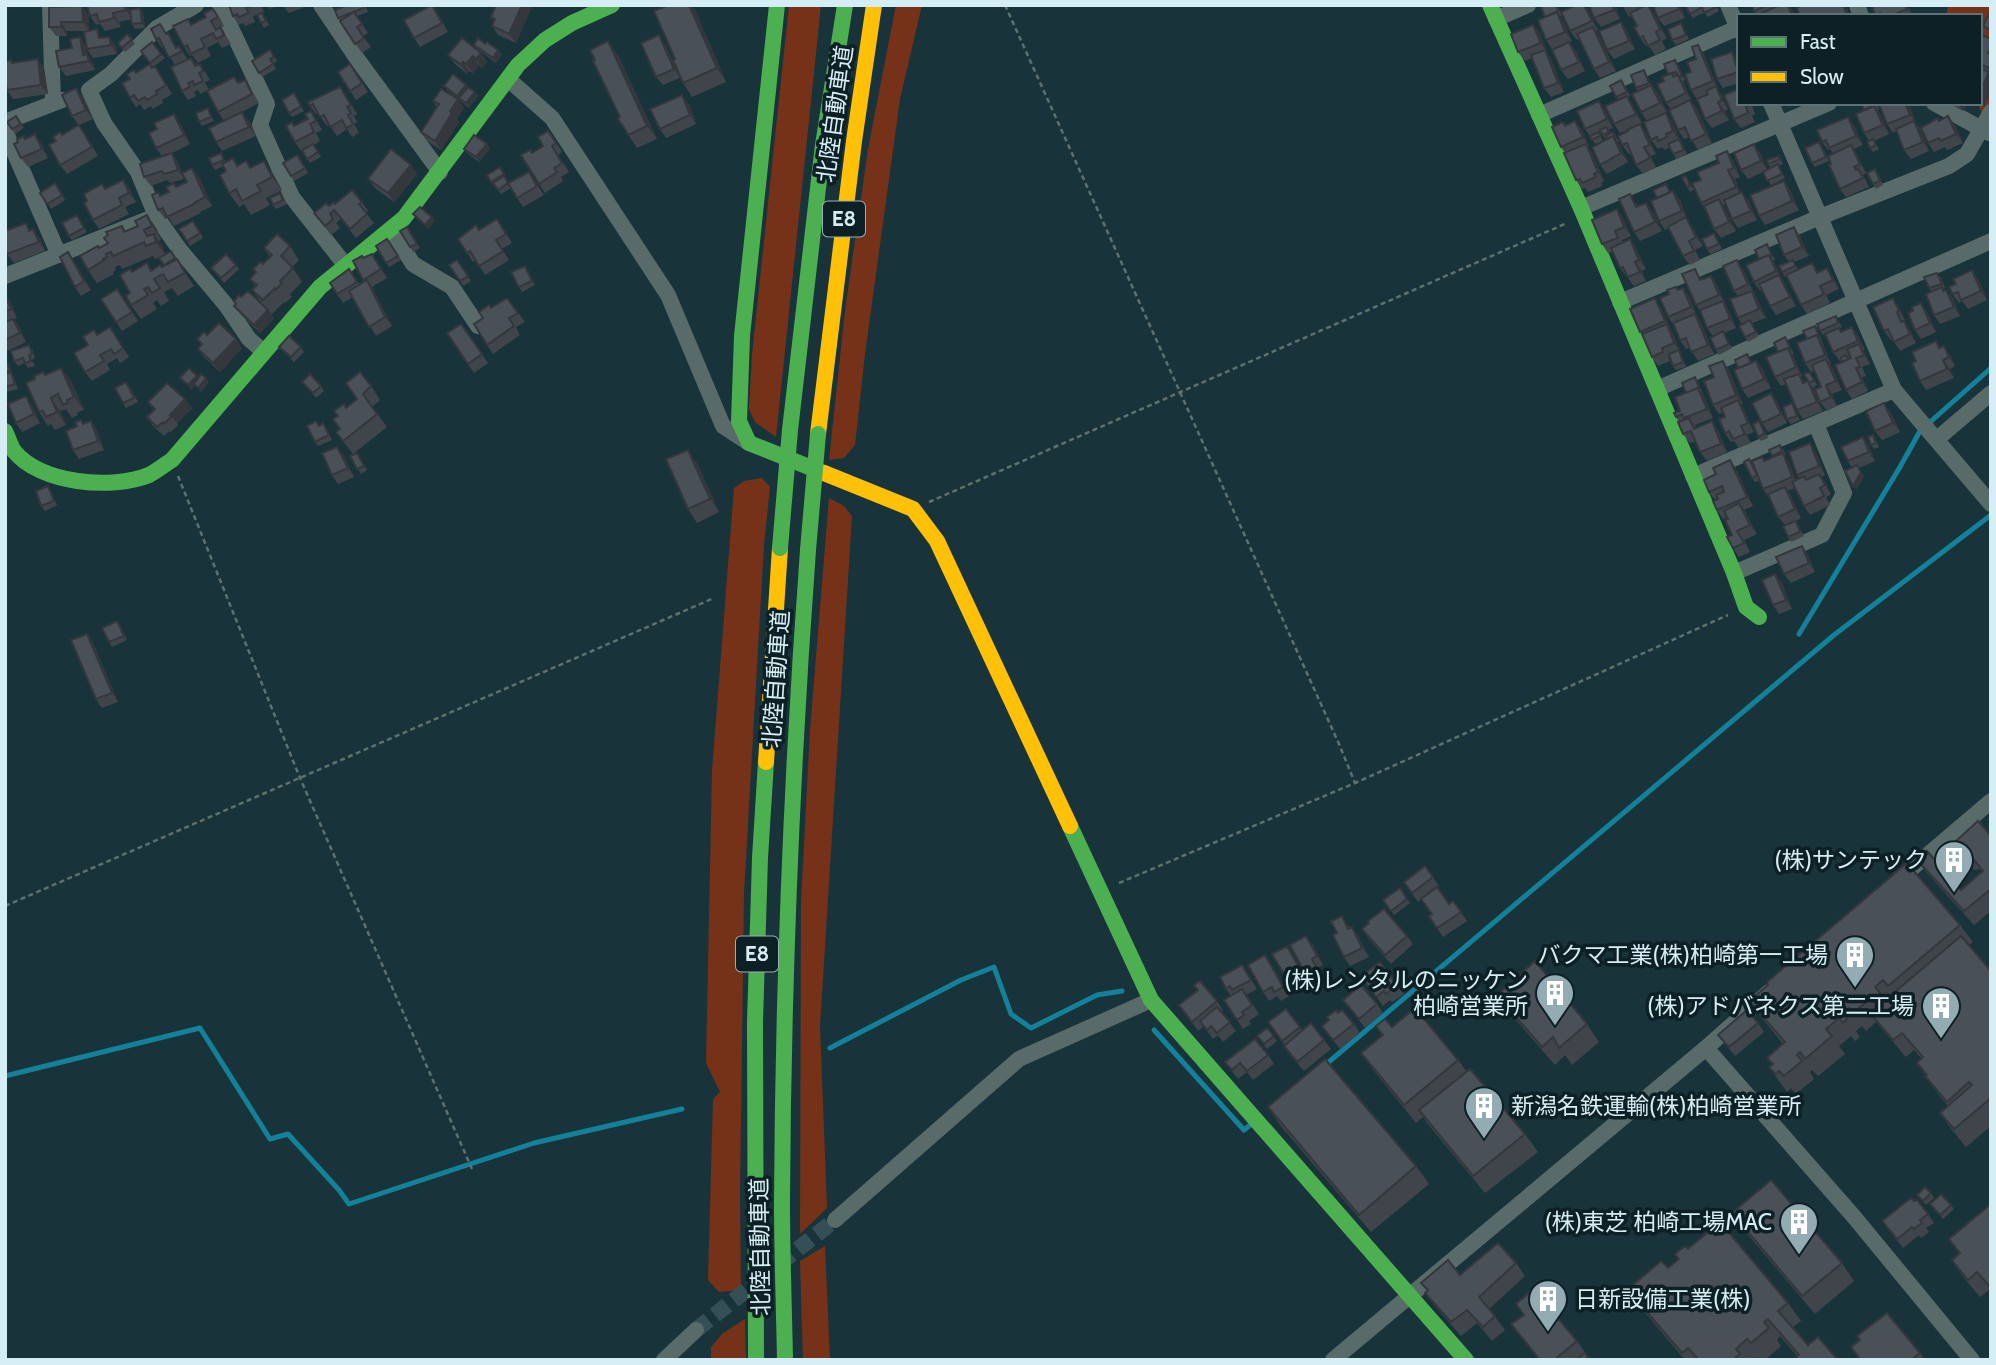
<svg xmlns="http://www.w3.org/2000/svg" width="1996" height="1365" viewBox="0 0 1996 1365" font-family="Cabin,'Noto Sans JP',sans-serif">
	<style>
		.green { fill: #753219 }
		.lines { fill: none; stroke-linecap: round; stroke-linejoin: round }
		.stream { stroke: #14819a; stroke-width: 5 }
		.street-tunnel { stroke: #345056; stroke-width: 16; stroke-dasharray: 16 8; stroke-linecap: butt }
		.path { stroke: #5f706d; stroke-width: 2.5; stroke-dasharray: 5 3.5; stroke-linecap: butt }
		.street { stroke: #596b68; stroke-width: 16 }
		.fast { stroke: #4caf50; stroke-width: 16 }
		.slow { stroke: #ffc107; stroke-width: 16 }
		.fast-bridge { stroke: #4caf50; stroke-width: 16 }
		.wall { fill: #40454b }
		.shaded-wall { fill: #34383d }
		.building { fill: #4a5057; stroke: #34383d; stroke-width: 2 }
		.labels { text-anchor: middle; stroke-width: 7; stroke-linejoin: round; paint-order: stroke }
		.shield { fill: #0d2025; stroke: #99b0b6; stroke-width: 2 }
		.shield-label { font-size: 21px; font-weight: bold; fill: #d5edf4 }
		.street-label { font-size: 23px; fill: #d5edf4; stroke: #0d2025 }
		.poi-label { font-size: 23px; fill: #d5edf4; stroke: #0d2025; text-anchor: end }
	</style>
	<rect width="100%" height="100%" fill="#18343a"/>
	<g class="green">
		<path d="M789 5H821L776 437 755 422 749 409 752 355Z"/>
		<path d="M896 5H922L900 99 865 354 855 445 844 458 829 460 845 311 868 149Z"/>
		<path d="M1948 5H1991V131L1977 103H1980V16H1946Z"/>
		<path d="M762 478 770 487 764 545 744 893 740 1195 741 1290 719 1292 708 1280 713 1099 720 1092 706 1063 712 771 734 488 744 481Z"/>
		<path d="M829 498 844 506 852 516 820 1026 827 1208 800 1234 801 902 810 730Z"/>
		<path d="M825 1246 830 1360H803L800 1261Z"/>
		<path d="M745 1319 746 1360H711V1347L722 1334Z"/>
	</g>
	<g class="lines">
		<g class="stream">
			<path d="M1799 634 1900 467 1920 431 1991 368"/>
			<path d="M1154 1030 1244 1130 1254 1122"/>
			<path d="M830 1048 961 980 994 967 1011 1014 1031 1028 1097 995 1122 991"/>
			<path d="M1324 1066 1834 635 1991 515"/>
			<path d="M5 1076 200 1028 270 1139 288 1134 339 1190 349 1204 534 1143 682 1109"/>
		</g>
		<g class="street-tunnel">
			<path d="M779 1264 835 1220"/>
			<path d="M696 1330 759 1280"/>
		</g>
		<g class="path">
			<path d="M1005 5 1339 744 1355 783"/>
			<path d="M178 476 300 778 472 1169"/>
			<path d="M929 502 1567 223"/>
			<path d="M1119 883 1355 783 1728 615"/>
			<path d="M5 906 714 598"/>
		</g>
		<g class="street">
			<path d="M50 5 53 103"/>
			<path d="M196 5 157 28 111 74 89 90 104 123 138 172 156 216 180 250 226 305 249 339 264 352"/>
			<path d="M220 5 267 104 260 125 292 197 346 266"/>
			<path d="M321 5 358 60 440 172"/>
			<path d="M1728 5 1739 31"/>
			<path d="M1857 5 1861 16"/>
			<path d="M1496 19 1528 5"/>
			<path d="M508 79 552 118 668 295 723 426 749 443"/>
			<path d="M1771 103 1894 390 1991 504"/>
			<path d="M1934 103 1989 133"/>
			<path d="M1539 115 1737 28"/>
			<path d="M5 122 62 100"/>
			<path d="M5 131 59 255"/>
			<path d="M1581 208 1829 103"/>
			<path d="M391 229 413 264 452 287 478 326"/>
			<path d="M5 276 156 216"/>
			<path d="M1620 302 1820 217 1949 166 1967 154 1991 112"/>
			<path d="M1657 389 1991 241"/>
			<path d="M1937 439 1991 393"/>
			<path d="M1693 476 1894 390"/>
			<path d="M1734 573 1822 535 1844 493 1816 424"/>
			<path d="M1897 881 1991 801"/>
			<path d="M1706 1048 1855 1218 1972 1360"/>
			<path d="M835 1220 1019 1059 1151 1000"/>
			<path d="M664 1360 696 1330"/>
			<path d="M1333 1360 1706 1048 1769 992"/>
		</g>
		<g class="fast">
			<path d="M777 5 742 336 739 421 749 443 824 473"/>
			<path d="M1490 5 1581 208 1734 573 1746 607 1759 617"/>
			<path d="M790 430 823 145 845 5"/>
			<path d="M5 431C8 437 10 445 14 451 40 484 112 490 149 475 157 471 164 465 172 460L320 287 404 218 518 65 545 40 572 23 612 5"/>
			<path d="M1070 826 1151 1000 1466 1360"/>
			<path d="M756 1360 755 1022 760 858 766 762"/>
			<path d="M785 1360C784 1307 782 1254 782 1201 783 984 792 767 808 550"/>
		</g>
		<g class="slow">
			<path d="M818 434 854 141 874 5"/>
			<path d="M824 473 913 509 937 541 1070 826"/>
			<path d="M766 762 780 548"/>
		</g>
		<g class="fast-bridge">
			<path d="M780 548 790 430"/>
			<path d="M808 550 818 434"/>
		</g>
	</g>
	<g class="wall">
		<path d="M128 5 131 17 143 13 145 28 135 29 132 24V19L119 22 121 27 105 31 100 24 96 25 90 16Z"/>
		<path d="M229 5H261L264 12 253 16 255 22 245 26 243 23 239 25 233 16Z"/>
		<path d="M266 5H280L269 9Z"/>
		<path d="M282 5H306L307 6 289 13Z"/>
		<path d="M348 5H365L368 12 357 16 368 33 363 36 371 47 362 53 338 18Z"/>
		<path d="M496 5 532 6 516 43 498 35 492 26 494 21 491 17Z"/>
		<path d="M663 5H691L695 10 726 82 692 97 683 83 675 59Z"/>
		<path d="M1540 5H1557L1562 15 1560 16 1563 21 1572 41 1552 49 1546 40 1545 17Z"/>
		<path d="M1570 5H1585L1589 11 1598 30 1596 31 1599 36 1616 71 1600 78 1594 69 1579 39 1577 40 1570 31 1571 8Z"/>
		<path d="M1615 5 1620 19 1601 27 1594 18Z"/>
		<path d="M1622 5H1648L1667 38 1662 41 1666 49 1655 55 1648 45 1646 46 1640 38 1637 26 1632 16 1629 17Z"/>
		<path d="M1653 5H1680L1685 18 1664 26 1658 18Z"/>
		<path d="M1684 5H1716L1719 11 1708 17 1704 12 1693 18Z"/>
		<path d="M1752 5H1790V7L1795 16H1757Z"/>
		<path d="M1872 5H1908L1913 16H1876Z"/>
		<path d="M49 7 89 15V31H67V36H56L49 27Z"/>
		<path d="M1991 10V35L1983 26Z"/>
		<path d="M438 14 448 32 420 47 414 38Z"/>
		<path d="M206 17 220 18 224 26 221 28 231 44 222 48 218 42 207 48 211 56 198 63 192 55 190 56 184 47 192 25Z"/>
		<path d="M265 17 269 25 264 28 261 23Z"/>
		<path d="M1681 23 1689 39 1676 45 1672 40Z"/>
		<path d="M1533 25 1540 33 1547 52H1546L1551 59 1564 92 1551 97 1544 88 1532 58 1525 61 1518 52Z"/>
		<path d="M1627 31 1635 49 1614 59 1607 50Z"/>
		<path d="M168 33 177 47 179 46 188 60 191 58 197 65 206 73 210 80 205 82 209 90 200 94 198 90 194 92 196 96 188 100 182 91 175 65 164 47 162 48 156 39Z"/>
		<path d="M127 34 135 44 125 52 118 43Z"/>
		<path d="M1980 34 1991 39V92L1984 107 1977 103H1980Z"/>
		<path d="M109 37 116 46 117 54 93 58 87 49 103 38Z"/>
		<path d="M152 42 165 58 153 67 141 51Z"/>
		<path d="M665 44 680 78 663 85 656 77Z"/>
		<path d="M474 45 502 54 496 63 477 49Z"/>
		<path d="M86 46 88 55 93 63 95 70 66 76 59 67Z"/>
		<path d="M270 50 277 61 273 64 276 69 262 77 252 61Z"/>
		<path d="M1576 51 1585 71 1568 79 1561 70Z"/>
		<path d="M481 53 487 62 482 68 479 65 473 73 469 71 467 74 455 64 448 55Z"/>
		<path d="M1704 54 1718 91 1728 109 1725 111 1729 120 1712 128 1705 119 1697 99 1691 90V72L1696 59Z"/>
		<path d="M618 55 657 139 637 148 621 124Z"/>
		<path d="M1675 60 1685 80 1683 81 1692 103 1697 109 1712 143 1698 150 1690 137 1684 139 1678 130 1671 109 1666 103 1664 81Z"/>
		<path d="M5 62 44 68 48 94 13 99 7 90 6 85H5Z"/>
		<path d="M1739 62V83L1723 88 1717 79Z"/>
		<path d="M350 64 368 92 356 100 350 91Z"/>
		<path d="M153 67 161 75 172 94 162 100 163 103 153 109 151 106 144 110 140 104 136 107 130 98V79L136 72Z"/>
		<path d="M1647 75 1651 85 1658 93 1667 112 1660 115 1666 113 1672 122 1687 154 1676 159 1670 147 1665 150 1662 147 1658 149 1651 140 1647 121 1641 112 1638 91 1636 88Z"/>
		<path d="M234 77 238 83 251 89 259 103 233 117 249 121 256 136 222 151 216 142 224 121 218 112Z"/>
		<path d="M1625 85 1630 96 1628 97 1633 105 1642 123 1640 124 1646 133 1656 154 1651 156 1656 167 1643 174 1636 165 1631 153 1629 154 1622 145 1628 131 1627 130 1620 133 1614 124 1618 100 1616 97Z"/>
		<path d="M444 86 468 87 475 92 478 96 469 108 447 90Z"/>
		<path d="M340 87 357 114 354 116 357 122 354 124 359 133 352 137 347 129 337 136 329 124 327 126 318 113 316 114 310 106Z"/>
		<path d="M294 93 304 111 292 117 289 113Z"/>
		<path d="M83 97 93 119 79 125 98 156 67 174 60 165 56 141 62 135 79 125 72 116Z"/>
		<path d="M433 101 464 108 457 119 459 122 441 150 427 141 421 132 437 107Z"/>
		<path d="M1739 103H1751L1755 114 1752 116 1755 122 1741 128 1734 119Z"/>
		<path d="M1861 103H1876L1879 109 1877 110 1881 115 1889 134 1874 141 1879 149 1873 152 1870 148 1869 141 1864 133V111Z"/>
		<path d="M1908 103 1916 123 1921 130 1929 151 1911 159 1904 150 1896 131 1893 133 1887 124Z"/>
		<path d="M1948 103H1967L1963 111Z"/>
		<path d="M689 104 696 124 666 138 660 129Z"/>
		<path d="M208 108 214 121 202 126 199 122Z"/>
		<path d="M1605 110 1613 128 1608 130 1610 134 1613 132 1619 142 1618 143 1628 162 1607 174 1600 165 1606 140 1601 133 1600 134 1603 141 1595 144 1585 129Z"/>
		<path d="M311 111 322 130 316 133 320 141 314 145 321 157 310 163 302 151H301L295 142V126L308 119Z"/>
		<path d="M16 116 24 128 15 134 7 122Z"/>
		<path d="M1848 117 1854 126 1863 145 1854 149 1866 173 1863 175 1869 187 1846 197 1840 189 1831 164 1833 153 1830 149 1828 150 1822 142Z"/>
		<path d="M1575 121 1582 130 1589 146 1588 147 1592 153 1604 181 1601 183 1602 186 1588 192 1585 188 1582 189 1576 180 1565 153 1561 147 1565 126Z"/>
		<path d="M180 123 190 144 172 153 178 162 184 179 170 183 167 180 151 186 144 177 162 156 156 148Z"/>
		<path d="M1955 125 1963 143 1947 150 1945 147 1934 152 1928 143Z"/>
		<path d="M26 139 41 143 48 158 28 167 21 158Z"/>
		<path d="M555 140 562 152 558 155 569 172 561 177 563 181 545 193 539 184 532 153Z"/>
		<path d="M487 144 490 149 479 162 467 153 464 149Z"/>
		<path d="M1754 144 1760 153 1767 169 1771 168 1768 164 1779 156 1783 164 1778 166 1785 178 1771 185 1763 172 1748 179 1741 170Z"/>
		<path d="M1822 147 1829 161 1815 167 1812 163Z"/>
		<path d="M221 153 226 162 273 174 282 190 266 198 270 205 251 215 244 204 239 207 229 193 226 171 224 166 215 170 212 165Z"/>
		<path d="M297 155 308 173 294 181 291 176Z"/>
		<path d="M1733 160 1740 177 1735 179 1740 193 1749 201 1757 220 1738 228 1732 219 1726 204 1723 205 1736 231 1721 238 1714 229 1705 209 1701 203V180Z"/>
		<path d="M411 165 417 174 394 202 375 188 368 179Z"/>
		<path d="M503 171 508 183 529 172 544 195 523 207 511 188 501 194 487 175Z"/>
		<path d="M1878 173 1883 185 1876 189 1873 184Z"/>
		<path d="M1686 176 1694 190 1690 192 1687 187Z"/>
		<path d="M199 177 212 206 200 212 201 213 174 226 168 217 165 219 158 210 169 192 177 187Z"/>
		<path d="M123 180 130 189 136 202 125 207 129 214 99 229 93 220 102 184 106 189Z"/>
		<path d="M1784 181 1790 190 1799 210 1765 225 1759 216Z"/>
		<path d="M55 183 65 200 51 209 40 193Z"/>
		<path d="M1666 184 1671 192 1673 191 1680 200 1688 220 1703 246 1695 250 1700 260 1690 265 1683 256 1669 228 1665 230 1659 221 1657 198Z"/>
		<path d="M284 198 287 204 276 209 273 205Z"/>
		<path d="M362 202 368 211 366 213 374 223 356 238 341 219 336 223 340 228 331 235 314 213 335 204Z"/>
		<path d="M1636 203 1638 207 1653 212 1662 231 1640 241 1634 232Z"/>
		<path d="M1617 209 1623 218 1631 236 1622 240 1623 242 1636 248 1646 269 1642 271 1646 281 1634 286 1620 268 1613 252 1608 253 1602 244Z"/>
		<path d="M147 215 156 228 161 239 159 241 163 247 165 255 171 251 194 286 178 296 172 288 164 292 169 301 161 306 157 300 153 303 157 309 141 319 131 305 130 293 132 272 147 263 152 270 162 267 164 266 161 257 155 259 153 256 122 269 120 265 115 267 116 270 113 272 114 274 97 283 88 270 100 248 108 243 122 226 126 231 138 226Z"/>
		<path d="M497 219 512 243 502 249 509 260 485 275 476 260 473 262 458 239 479 230Z"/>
		<path d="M80 220 87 232 72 240 69 236Z"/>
		<path d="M193 221 203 238 190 246 179 229Z"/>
		<path d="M407 227 420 248 413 252 400 231Z"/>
		<path d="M1714 233 1722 249 1710 254 1707 249Z"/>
		<path d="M1800 236 1809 256 1794 262 1798 270 1818 272 1827 268 1833 277 1839 289 1826 295 1830 303 1807 314 1801 305 1787 276 1785 277 1782 272 1789 262 1784 255Z"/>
		<path d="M40 238 45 251 14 263 7 254Z"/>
		<path d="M387 239 401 260 389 267 376 246Z"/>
		<path d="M1767 244 1775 260 1773 261 1796 306 1776 315 1770 306 1762 290 1760 291 1754 282 1759 259Z"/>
		<path d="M290 246 299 260 292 267 302 282 290 294 292 297 285 303 284 302 272 314 269 311 274 318 260 333 241 315 234 306 236 304 234 301 241 297 261 302 252 290 255 286 250 279 256 272 253 269 263 264 270 257 264 248Z"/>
		<path d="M372 254 387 278 372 287 392 326 376 336 353 297 343 303 330 283 349 269 360 285 364 282 353 261Z"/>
		<path d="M457 260 471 281 463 286 449 265Z"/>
		<path d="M74 261 91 290 81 296 75 287Z"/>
		<path d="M236 265 239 269 224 283 211 268Z"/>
		<path d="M1743 269 1766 318 1752 323 1759 336 1748 342 1745 337 1742 324 1738 318V296L1734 291Z"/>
		<path d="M528 270 535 285 522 292 519 287Z"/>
		<path d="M1711 276 1717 285 1736 328 1724 333 1732 348 1719 355 1716 350 1713 336 1707 328 1702 313 1696 305 1701 277 1702 280Z"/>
		<path d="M1941 277 1945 288 1943 289 1944 290H1946L1953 298 1960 316 1940 324 1934 315 1931 292 1929 288Z"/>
		<path d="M1978 279 1987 300 1968 309 1962 301 1959 303 1952 294Z"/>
		<path d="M1676 287 1679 290 1690 297 1697 316 1701 323 1714 354 1698 361 1690 348 1686 349 1680 340 1674 325 1668 317Z"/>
		<path d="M117 289 138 321 122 331 101 299Z"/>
		<path d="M5 294 10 301 17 318 14 319 19 327 26 342 5 352Z"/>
		<path d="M507 298 525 322 516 327 520 335 493 354 487 345 483 318 491 308Z"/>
		<path d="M1893 298 1899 307 1905 320 1903 321 1910 330 1916 343 1900 351 1892 339 1891 340 1884 331Z"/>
		<path d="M1661 307 1686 367 1676 370 1673 366 1670 356 1668 357 1670 361 1658 366 1652 357 1644 338 1640 332Z"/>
		<path d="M1927 312 1936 332 1921 339 1915 330Z"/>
		<path d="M1836 316 1842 327 1839 328 1842 332 1852 327 1858 336 1865 350H1863L1870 364 1862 367 1866 376 1862 377 1868 391 1852 399 1846 390 1842 362V360L1840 361 1833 352 1825 334 1823 335 1820 331Z"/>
		<path d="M461 324 488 363 474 373 447 333Z"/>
		<path d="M110 327 129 357 120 363 117 358 107 364 110 370 92 381 85 372 88 345 97 335Z"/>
		<path d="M1818 331 1831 364H1830L1842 390 1832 394 1837 406 1827 411 1820 402 1821 387 1814 371 1811 372 1805 363 1807 339Z"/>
		<path d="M197 339 242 348 220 372 204 357 198 349 201 345Z"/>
		<path d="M1788 342 1794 354H1792L1802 376 1801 377 1805 382 1808 381 1809 372 1817 385 1813 388 1823 411 1803 419 1797 410 1786 384 1781 386 1775 377 1778 352Z"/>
		<path d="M279 347H301L304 352 294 362Z"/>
		<path d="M1941 347 1950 355 1955 366 1950 369 1954 378 1926 390 1920 381 1916 361Z"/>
		<path d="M32 349 35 358 32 360 35 366 28 368 25 363 18 366 14 361Z"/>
		<path d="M1750 359 1752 363 1756 361 1763 370 1771 388 1748 398 1742 389 1738 368Z"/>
		<path d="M1723 361 1729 370 1743 404 1741 405 1754 432 1747 435 1751 443 1739 448 1734 441 1731 442 1725 433V417L1723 412 1719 414 1713 405 1714 377Z"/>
		<path d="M5 363 10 367 18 389 7 392 5 390Z"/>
		<path d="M43 372 45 375 71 381 84 410 76 413 78 415 72 418 66 409 60 411 66 425 55 430 51 424 48 426 39 412 35 379Z"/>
		<path d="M1695 377 1698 382 1713 418 1695 425 1696 428 1718 430 1727 452 1707 461 1700 452 1696 441 1690 443 1683 434 1679 422 1676 417 1680 411 1686 393Z"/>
		<path d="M302 382 321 386 324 391 316 398Z"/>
		<path d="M371 386 380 400 372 407 387 427 353 454 336 432 340 429 338 416Z"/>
		<path d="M130 387 138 402 126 408 123 403Z"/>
		<path d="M1771 393 1777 402 1787 423 1768 432 1762 423Z"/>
		<path d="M148 402 192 408 177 423 178 425 170 433 169 431 164 436 153 426 147 417 154 410Z"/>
		<path d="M1792 403 1800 420 1791 424 1787 419Z"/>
		<path d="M1884 403 1890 412 1900 432 1882 440 1875 431Z"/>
		<path d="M32 405 40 423 22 432 16 423Z"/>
		<path d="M81 420 84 424 91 421 97 430 104 450 79 459 73 450 77 426Z"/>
		<path d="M1759 421 1768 438 1761 441 1758 437Z"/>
		<path d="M323 423 332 440 318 446 315 442 319 425Z"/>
		<path d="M1873 435 1879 447 1874 449 1871 445Z"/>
		<path d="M1863 437 1869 446 1875 461 1859 468 1864 476 1856 490 1852 468 1848 461Z"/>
		<path d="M337 447 344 456 354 477 338 484 332 475Z"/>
		<path d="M1783 449 1786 455 1784 456 1789 462 1796 480 1799 478 1797 475 1816 452 1825 475 1821 477 1831 494 1826 497 1830 505 1810 515 1804 506 1795 488 1787 491 1791 496 1801 518 1796 521 1804 536 1791 542 1788 537 1785 525 1778 517 1769 498 1763 489 1760 480 1755 482 1752 478V464L1758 474 1765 460 1773 457 1769 450Z"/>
		<path d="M357 453 367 470 361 474 350 456Z"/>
		<path d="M1730 460 1736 469 1753 506 1744 510 1757 534 1744 540 1750 552 1739 557 1733 548 1732 535 1727 517 1723 519 1717 510 1715 500 1709 492 1716 474Z"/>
		<path d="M697 463 719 512 697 523 688 509Z"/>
		<path d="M51 491 57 505 45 511 41 506Z"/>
		<path d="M1808 555 1815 572 1791 583 1784 574Z"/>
		<path d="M1775 574 1782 583 1792 609 1779 614 1773 605Z"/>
		<path d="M120 626 127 640 112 647 109 642Z"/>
		<path d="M93 643 118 702 102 708 96 699Z"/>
		<path d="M1991 836V911L1974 925 1927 873 1917 860 1961 890 1982 872 1980 869 1974 870 1970 865 1960 852 1961 846 1957 840Z"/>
		<path d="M1425 866 1439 886 1437 887 1449 904 1453 901 1467 921 1443 937 1429 916 1432 914 1421 899 1418 902 1404 882Z"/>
		<path d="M1400 888 1410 903 1394 915 1383 900Z"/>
		<path d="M1369 923 1407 936 1413 944 1391 964 1368 938 1362 929Z"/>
		<path d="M1348 925 1350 928 1352 927 1358 936 1369 957 1350 966 1344 957Z"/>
		<path d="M1960 925 1973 942 1969 945 1991 971V1126L1966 1147 1952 1130 1940 1113 1948 1106 1938 1094 1917 1063 1922 1059 1914 1050 1906 1057 1876 1022 1866 1031 1862 1026 1856 1031 1860 1037 1855 1041 1851 1036 1839 1046 1845 1054 1818 1076 1812 1070 1810 1072 1814 1079 1796 1094 1791 1088 1787 1092 1769 1067 1772 1064 1767 1058 1783 1044 1762 1018 1749 1001Z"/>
		<path d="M1313 945 1323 965 1318 968 1323 978 1312 984 1306 975Z"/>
		<path d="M1287 946 1308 982 1306 984 1308 987 1300 991 1297 988 1294 990 1288 981Z"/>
		<path d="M1380 962 1404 994 1392 1002 1390 1000 1383 1006 1361 976Z"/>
		<path d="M1271 964 1289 996 1281 1001 1277 996 1269 1001 1263 992Z"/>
		<path d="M1248 974 1257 989 1246 995 1259 1014 1249 1021 1251 1024 1243 1029 1224 1000 1231 996 1226 989Z"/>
		<path d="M1497 995 1587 1024 1599 1042 1572 1065 1565 1055 1555 1065 1510 1013Z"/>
		<path d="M1343 1000 1377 1004 1383 1013 1365 1028Z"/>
		<path d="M1217 1001 1223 1010 1221 1012 1236 1031 1223 1042 1218 1035 1213 1039 1204 1026 1198 1031 1179 1005Z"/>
		<path d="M1286 1009 1302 1030 1324 1040 1331 1049 1304 1071 1290 1055 1284 1046 1285 1045 1268 1022Z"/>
		<path d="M1338 1013 1354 1024 1360 1033 1340 1049 1322 1026Z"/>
		<path d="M1758 1023 1764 1032 1735 1056 1718 1035Z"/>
		<path d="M1376 1026 1392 1027 1458 1060 1467 1072 1525 1134 1538 1152 1485 1193 1431 1128 1423 1117 1416 1123 1374 1071 1361 1053 1382 1036Z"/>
		<path d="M1267 1028 1277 1041 1267 1049 1257 1036Z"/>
		<path d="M1268 1055 1274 1064 1253 1080 1247 1072 1238 1079 1225 1062Z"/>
		<path d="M1268 1107 1416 1166 1429 1184 1371 1232 1280 1125Z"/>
		<path d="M1931 1193 1934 1198 1926 1205 1917 1195Z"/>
		<path d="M1914 1201 1928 1214 1934 1223 1926 1228 1929 1232 1921 1238 1919 1235 1903 1248 1882 1221Z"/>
		<path d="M1930 1204 1951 1205 1954 1209 1943 1219Z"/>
		<path d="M1991 1204V1291L1989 1290 1980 1297 1964 1278 1952 1260 1959 1254 1949 1239Z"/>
		<path d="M1732 1213 1842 1263 1854 1281 1815 1314 1744 1230Z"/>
		<path d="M1688 1249 1788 1303 1801 1321 1792 1328 1808 1345 1797 1356 1780 1336 1777 1340 1781 1346 1765 1360H1762L1760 1357 1756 1360H1685L1647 1315 1634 1297 1640 1292 1634 1284 1668 1268 1678 1260 1675 1254Z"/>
		<path d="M1516 1263 1525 1276 1489 1309 1505 1330 1492 1341 1477 1323 1461 1336 1435 1306 1425 1293 1427 1291 1421 1283Z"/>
		<path d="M1523 1315 1577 1341 1590 1360H1539L1511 1324Z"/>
		<path d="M1851 1347 1920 1353 1925 1360H1859Z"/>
	</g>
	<g class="shaded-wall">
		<path d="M124 5H128L132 18 126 10Z"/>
		<path d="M522 5 532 6 516 43 509 34Z"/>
		<path d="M689 5H691L695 10 726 82 717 68Z"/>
		<path d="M1584 5 1589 11 1598 30 1592 21Z"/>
		<path d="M1612 5H1615L1620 19 1614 10Z"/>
		<path d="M1677 5H1680L1685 18 1679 9Z"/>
		<path d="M1788 5 1793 11 1795 16H1792Z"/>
		<path d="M1843 5H1845L1847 8 1850 16H1848L1846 13Z"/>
		<path d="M1906 5H1908L1913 16 1907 9Z"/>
		<path d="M82 6 89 15V31L83 22Z"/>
		<path d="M1648 6 1654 13 1667 38 1660 29Z"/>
		<path d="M140 8 143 13 145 28 142 23Z"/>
		<path d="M1557 12 1563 21 1572 41 1565 32Z"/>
		<path d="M113 13 119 22 121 27 114 18Z"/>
		<path d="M61 22 67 31V36L61 27Z"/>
		<path d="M1621 22 1627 31 1635 49 1629 41Z"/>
		<path d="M1533 25 1540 33 1547 52 1541 43Z"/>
		<path d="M1593 27 1599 36 1616 71 1609 62Z"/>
		<path d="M659 35 665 44 680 78 674 69Z"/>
		<path d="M80 37 86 46 88 55 93 63 95 70 83 55Z"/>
		<path d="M109 37 116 46 117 54 111 45Z"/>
		<path d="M608 41 618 55 657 139 647 126Z"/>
		<path d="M1569 42 1576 51 1585 71 1579 62Z"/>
		<path d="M1698 45 1704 54 1719 90 1713 81Z"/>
		<path d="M498 50 502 54 496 63 493 58Z"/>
		<path d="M1545 50 1551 59 1564 92 1558 83Z"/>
		<path d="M1732 52 1738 61 1739 72Z"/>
		<path d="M481 53 487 62 482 68 476 59Z"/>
		<path d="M473 56 479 65 473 73 466 64Z"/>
		<path d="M38 59 44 68 48 94 41 85Z"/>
		<path d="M463 62 469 71 467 74 461 65Z"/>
		<path d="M1989 72 1991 74V92L1984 107 1980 101V92Z"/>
		<path d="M1678 75 1684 84 1693 102 1686 93Z"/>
		<path d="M466 85 469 89 459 98 460 101 457 96Z"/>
		<path d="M1651 85 1658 93 1667 112 1660 103Z"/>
		<path d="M1716 86 1722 95 1728 109 1722 100Z"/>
		<path d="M76 88 83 97 93 119 86 110Z"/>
		<path d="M475 92 478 96 469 108 466 103Z"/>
		<path d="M682 95 689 104 696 124 690 115Z"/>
		<path d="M1627 96 1633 105 1642 123 1636 114Z"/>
		<path d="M458 99 464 108 457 119 459 122 441 150 435 141Z"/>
		<path d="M1690 100 1697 109 1712 143 1706 134Z"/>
		<path d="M1599 101 1605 110 1613 128 1607 119Z"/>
		<path d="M1718 102 1725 111 1729 120 1722 111Z"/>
		<path d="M1905 103 1909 104 1916 123 1921 130 1929 151 1923 142 1915 122 1910 115Z"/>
		<path d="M1961 103H1967L1963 111 1960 107Z"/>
		<path d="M1874 106 1881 115 1889 134 1883 125Z"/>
		<path d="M242 112 249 121 256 136 249 127Z"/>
		<path d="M1666 113 1672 122 1687 154 1673 131Z"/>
		<path d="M174 114 180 123 190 144 184 135Z"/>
		<path d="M1948 116 1955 125 1963 143 1956 134Z"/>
		<path d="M1848 117 1854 126 1863 145 1856 136Z"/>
		<path d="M1575 121 1582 130 1589 146 1583 137Z"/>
		<path d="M1640 124 1646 133 1656 154 1650 145Z"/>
		<path d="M35 134 41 143 48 158 42 149Z"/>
		<path d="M1613 136 1620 145 1628 162 1621 153Z"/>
		<path d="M487 144 490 149 479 162 476 157Z"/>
		<path d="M1586 144 1592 153 1604 181 1598 172Z"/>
		<path d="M1754 144 1760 153 1768 170 1761 161Z"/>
		<path d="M1851 145 1857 154 1866 173 1860 164Z"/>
		<path d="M1644 147 1651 156 1656 167 1650 158Z"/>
		<path d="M1727 151 1733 160 1740 177 1734 168Z"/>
		<path d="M172 153 178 162 184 179 178 170Z"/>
		<path d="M264 161 273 174 282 190 272 177Z"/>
		<path d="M411 165 417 174 394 202 388 193Z"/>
		<path d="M192 168 199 177 212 206 205 197Z"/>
		<path d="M1728 170 1735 179 1742 196 1736 187Z"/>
		<path d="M123 180 130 189 136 202 129 193Z"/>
		<path d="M1784 181 1790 190 1799 210 1792 201Z"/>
		<path d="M1673 191 1680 200 1688 220 1682 211Z"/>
		<path d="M1742 192 1749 201 1757 220 1751 211Z"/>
		<path d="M1719 199 1725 208 1736 231 1729 222Z"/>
		<path d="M1646 203 1653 212 1662 231 1655 222Z"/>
		<path d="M1617 209 1623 218 1631 236 1624 227Z"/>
		<path d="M147 215 156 228 161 239 152 226Z"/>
		<path d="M432 217 435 221 428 229 425 225Z"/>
		<path d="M1686 217 1692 226 1703 246 1696 237Z"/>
		<path d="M1794 227 1800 236 1809 256 1802 247Z"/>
		<path d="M33 229 40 238 45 251 39 242Z"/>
		<path d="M154 234 163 247 166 256 156 242Z"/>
		<path d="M1630 239 1636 248 1646 269 1639 260Z"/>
		<path d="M68 252 74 261 91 290 84 281Z"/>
		<path d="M1769 255 1775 264 1796 306 1790 297Z"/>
		<path d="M1737 260 1743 269 1754 293 1748 284Z"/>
		<path d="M1635 262 1642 271 1646 281 1640 272Z"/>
		<path d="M1827 268 1833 277 1839 289 1833 280Z"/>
		<path d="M1972 270 1978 279 1987 300 1981 291Z"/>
		<path d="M1711 276 1717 285 1726 304 1719 295Z"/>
		<path d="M367 280 373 289 392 326 385 317Z"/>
		<path d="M1683 288 1690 297 1697 316 1691 307Z"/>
		<path d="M1946 290 1953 298 1960 316 1954 307Z"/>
		<path d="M1752 291 1758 299 1766 318 1759 309Z"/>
		<path d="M5 294 10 301 17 318 11 309 5 297Z"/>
		<path d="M1655 298 1661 307 1671 330 1665 321Z"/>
		<path d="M1893 298 1899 307 1905 320 1899 311Z"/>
		<path d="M1723 301 1729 310 1736 328 1730 319Z"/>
		<path d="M1921 303 1927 312 1936 332 1930 323Z"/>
		<path d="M268 310 274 318 260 333 254 325Z"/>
		<path d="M1695 314 1701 323 1714 354 1708 345Z"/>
		<path d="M13 319 19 327 26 342 20 333Z"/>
		<path d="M1904 321 1910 330 1916 343 1910 334Z"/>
		<path d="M1667 324 1673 333 1681 352 1674 343Z"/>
		<path d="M1852 327 1858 336 1865 350 1858 341Z"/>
		<path d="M1817 335 1823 344 1831 364 1825 355Z"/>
		<path d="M236 339 242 348 220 372 213 363Z"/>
		<path d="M1859 344 1865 353 1870 364 1864 355Z"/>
		<path d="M1944 346 1950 355 1955 366 1949 357Z"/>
		<path d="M1788 348 1794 357 1802 376 1796 367Z"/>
		<path d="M1826 359 1833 368 1842 390 1836 381Z"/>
		<path d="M1943 360 1950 369 1954 378 1947 369Z"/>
		<path d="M1723 361 1729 370 1743 404 1736 395Z"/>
		<path d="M1756 361 1763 370 1771 388 1764 379Z"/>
		<path d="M61 368 71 381 84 410 74 397Z"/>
		<path d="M1856 368 1862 377 1868 391 1862 382Z"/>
		<path d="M197 376 200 381 191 390 188 385Z"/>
		<path d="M206 378 209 382 201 393 198 388Z"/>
		<path d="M1808 381 1814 390 1823 411 1817 402Z"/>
		<path d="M1826 385 1832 394 1837 406 1831 397Z"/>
		<path d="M1698 388 1705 397 1713 418 1707 409Z"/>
		<path d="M1771 393 1777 402 1787 423 1781 414Z"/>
		<path d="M26 396 32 405 40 423 34 414Z"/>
		<path d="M51 398 60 411 66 425 57 412Z"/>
		<path d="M185 399 192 408 177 423 170 415Z"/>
		<path d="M1738 400 1744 409 1754 432 1748 423Z"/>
		<path d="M1884 403 1890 412 1900 432 1893 423Z"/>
		<path d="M91 421 97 430 104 450 98 441Z"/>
		<path d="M1712 421 1718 430 1727 452 1721 444Z"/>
		<path d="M1741 426 1747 435 1751 443 1745 434Z"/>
		<path d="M1863 437 1869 446 1875 461 1869 452Z"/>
		<path d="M1810 443 1816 452 1825 475 1819 466Z"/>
		<path d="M337 447 344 456 354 477 348 468Z"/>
		<path d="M688 450 697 463 719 512 710 499Z"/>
		<path d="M1783 453 1789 462 1798 486 1792 477Z"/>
		<path d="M1730 460 1736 469 1753 506 1747 497Z"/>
		<path d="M1857 465 1864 476 1856 490 1853 486Z"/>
		<path d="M1819 474 1826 483 1831 494 1825 485Z"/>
		<path d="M1785 487 1791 496 1801 518 1795 509Z"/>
		<path d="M1739 503 1746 512 1757 534 1750 525Z"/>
		<path d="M1802 546 1808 555 1815 572 1809 563Z"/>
		<path d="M1775 574 1782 583 1792 609 1786 600Z"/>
		<path d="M87 634 93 643 118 702 112 693Z"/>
		<path d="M1352 927 1358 936 1369 957 1362 948Z"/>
		<path d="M1306 936 1313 945 1323 965 1317 956Z"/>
		<path d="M1287 946 1293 955 1308 982 1302 973Z"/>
		<path d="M1265 955 1271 964 1289 996 1283 987Z"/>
	</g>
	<g class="building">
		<path d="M87 5H124L126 10 113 13 114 18 99 22 97 14 90 16Z"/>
		<path d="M229 5H252L246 8 249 13 239 17 237 14 233 16Z"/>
		<path d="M348 5H363L364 8 338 18 335 10Z"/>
		<path d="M432 5 442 23 414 38 404 20Z"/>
		<path d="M496 5H522L509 34 492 26 495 19 491 17Z"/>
		<path d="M663 5H689L717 68 683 83 673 60 675 59 654 11 664 7Z"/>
		<path d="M1540 5H1556L1558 11 1545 17Z"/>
		<path d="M1576 5H1584L1592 21 1570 31 1561 12Z"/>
		<path d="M1589 5H1612L1614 10 1594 18Z"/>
		<path d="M1646 5H1648L1660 29 1656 32 1660 40 1648 46 1643 36 1640 38 1634 27 1637 26 1630 13Z"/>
		<path d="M1653 5H1677L1679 9 1658 18Z"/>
		<path d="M1690 5H1715L1716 7 1704 13 1702 7 1690 14 1686 7Z"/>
		<path d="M1752 5H1768L1754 11Z"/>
		<path d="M1780 5H1788L1792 16H1761L1760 14Z"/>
		<path d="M1802 5H1843L1846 13 1841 16H1800L1797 8Z"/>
		<path d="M1872 5H1906L1907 9 1891 16H1881L1880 13 1875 15Z"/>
		<path d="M82 6 83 22H61V27H49V7Z"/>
		<path d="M140 8 142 23 132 24 130 10Z"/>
		<path d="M213 9 218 17 211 21 216 30 220 27 224 35 216 39 213 33 201 39 205 47 191 54 187 45 184 47 173 26 188 19 191 25 206 17 204 13Z"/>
		<path d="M1991 10V30L1983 26Z"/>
		<path d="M354 12 362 24 357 27 364 38 355 44 340 21Z"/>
		<path d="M1557 12 1565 32 1546 40 1538 20Z"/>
		<path d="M262 13 266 21 261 23 257 15Z"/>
		<path d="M1621 22 1629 41 1607 50 1599 31Z"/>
		<path d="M1681 23 1686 35 1672 40 1668 29Z"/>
		<path d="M160 24 166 34 168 33 176 48 179 46 182 51 169 58 159 38 156 39 151 29Z"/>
		<path d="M1533 25 1541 43 1518 52 1511 34Z"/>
		<path d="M1593 27 1609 62 1594 69 1577 34Z"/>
		<path d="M97 29 99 38 109 37 111 45 87 49 84 32Z"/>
		<path d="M127 34 132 39 122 48 118 43Z"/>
		<path d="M1980 34 1991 39V48L1988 53 1991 54V69L1980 64Z"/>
		<path d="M659 35 674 69 656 77 641 43Z"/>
		<path d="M80 37 83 55 87 54 89 61 59 67 56 51 72 48 70 39Z"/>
		<path d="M462 38 481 53 476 59 473 56 466 64 463 62 461 65 448 55Z"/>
		<path d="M478 38 485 44 487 42 498 50 493 58 474 45Z"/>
		<path d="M608 41 647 126 628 135 622 124H621L618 118 620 117 593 61 595 60 590 50Z"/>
		<path d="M152 42 161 54 150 63 141 51Z"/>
		<path d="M1569 42 1579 62 1561 70 1552 50Z"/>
		<path d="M1698 45 1713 81 1691 90 1685 74 1691 72 1687 62 1696 59 1692 47Z"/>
		<path d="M270 50 274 57 270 59 273 64 259 73 252 61Z"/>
		<path d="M1545 50 1558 83 1544 88 1531 55Z"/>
		<path d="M1732 52 1738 72 1717 79 1711 59Z"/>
		<path d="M191 58 195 66 200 64 203 71 199 73 203 81 194 85 193 81 188 83 190 87 182 91 171 67Z"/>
		<path d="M38 59 41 85 7 90 5 78V62L11 60 12 63Z"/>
		<path d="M1675 60 1682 76 1679 77 1676 72 1668 74 1664 64Z"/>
		<path d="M150 64 152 68 155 66 166 85 156 91 157 94 147 100 145 97 138 101 134 95 130 98 122 83 130 79 127 74 134 70 136 73Z"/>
		<path d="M350 64 362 83 350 91 338 72Z"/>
		<path d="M1980 68 1989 72 1980 92Z"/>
		<path d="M1644 70 1649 83 1636 88 1631 75Z"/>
		<path d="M1672 73 1673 77 1678 75 1686 93 1666 103 1657 84 1664 81 1662 77Z"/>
		<path d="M453 74 466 85 457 96 444 86Z"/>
		<path d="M234 77 238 83 245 80 252 94 218 112 207 91Z"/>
		<path d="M1621 80 1627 92 1616 97 1610 86Z"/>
		<path d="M1651 85 1660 103 1641 112 1632 94Z"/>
		<path d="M1716 86 1722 100 1718 102 1722 111 1705 119 1697 99 1708 94 1706 91Z"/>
		<path d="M340 87 351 105 347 107 351 113 348 115 353 124 346 128 342 120 330 127 324 115 320 117 313 104 310 106 308 102Z"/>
		<path d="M468 87 475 92 466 103 459 98Z"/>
		<path d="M76 88 86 110 72 116 62 95Z"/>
		<path d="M441 89 458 99 450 111 452 113 435 141 421 132 439 104 433 101Z"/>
		<path d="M1739 89V103H1748L1749 105 1746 107 1748 113 1734 119 1724 95Z"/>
		<path d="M294 93 301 106 289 113 282 100Z"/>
		<path d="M682 95 690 115 660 129 650 109Z"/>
		<path d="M1627 96 1636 114 1614 124 1605 106Z"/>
		<path d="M1690 100 1706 134 1691 141 1685 127 1678 130 1669 110Z"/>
		<path d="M1599 101 1607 119 1585 129 1577 111Z"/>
		<path d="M1861 103H1875L1876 104 1864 110Z"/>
		<path d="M1881 103H1905L1910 115 1887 124 1879 104Z"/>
		<path d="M1874 106 1883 125 1864 133 1856 114Z"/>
		<path d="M208 108 211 117 199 122 196 113Z"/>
		<path d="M311 111 316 121 310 124 314 132 295 142 286 126 292 122 294 126 308 119 305 114Z"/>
		<path d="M242 112 249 127 216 142 209 128Z"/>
		<path d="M1666 113 1673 131 1666 134 1667 137 1658 141 1657 137 1651 140 1644 122Z"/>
		<path d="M174 114 184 135 156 148 149 133 157 129 154 123Z"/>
		<path d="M16 116 21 124 12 129 7 122Z"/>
		<path d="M1948 116 1956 134 1941 141 1939 138 1928 143 1921 128 1938 118 1939 121Z"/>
		<path d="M1848 117 1856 136 1829 148 1826 140 1822 142 1817 130Z"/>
		<path d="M1575 121 1583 137 1561 147 1552 127 1563 122 1565 126Z"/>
		<path d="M1914 121 1923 142 1904 150 1896 129Z"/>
		<path d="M1640 124 1650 145 1644 147 1650 158 1636 165 1627 143 1622 145 1618 136 1628 131 1627 130Z"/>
		<path d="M79 125 92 147 60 165 49 145 56 141 53 137 60 132 62 135Z"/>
		<path d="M1606 127 1609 132 1603 135 1600 130Z"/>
		<path d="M548 131 556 143 552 146 562 163 554 168 557 172 539 184 521 155 530 150 532 153 543 146 538 137Z"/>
		<path d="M1599 132 1600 136 1591 140 1590 136Z"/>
		<path d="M1613 132 1616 138H1615L1613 136 1607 139 1606 136Z"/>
		<path d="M35 134 42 149 21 158 14 144 18 142 17 139 24 136 25 139Z"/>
		<path d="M474 135 487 144 476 157 464 149Z"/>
		<path d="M1613 136 1621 153 1600 165 1592 147Z"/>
		<path d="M1679 139 1684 150 1673 154 1668 144Z"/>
		<path d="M1873 139 1876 145 1870 148 1867 142Z"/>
		<path d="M1819 142 1826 157 1812 163 1805 148Z"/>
		<path d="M313 144 318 152 307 159 302 150Z"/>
		<path d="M1586 144 1598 172 1594 174 1596 177 1582 183 1580 179 1576 180 1564 153Z"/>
		<path d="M1754 144 1761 161 1741 170 1734 153Z"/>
		<path d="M1851 145 1860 164 1854 167 1856 170 1858 169 1863 178 1840 189 1829 165 1831 164 1828 156Z"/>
		<path d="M391 149 411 165 388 193 368 179Z"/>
		<path d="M1727 151 1734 168 1728 170 1736 187 1701 203 1692 183 1701 180 1697 172 1719 163 1716 156Z"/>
		<path d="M172 153 178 170 164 174 162 171 144 177 140 164Z"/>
		<path d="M221 153 224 160 212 165 209 158Z"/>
		<path d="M297 155 305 168 291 176 283 163Z"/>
		<path d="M1779 156 1780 159 1768 164 1767 160Z"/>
		<path d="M233 158 237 166 246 161 250 168 264 161 272 177 257 185 261 191 242 201 236 189 229 193 220 175 226 171 222 164Z"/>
		<path d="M1778 164 1782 174 1767 181 1763 172Z"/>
		<path d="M500 167 504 174 491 182 487 175Z"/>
		<path d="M192 168 205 197 194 203V204L167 217 163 208 158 210 152 195 158 192 160 196 169 192 166 187 174 183 176 187 187 182 182 173Z"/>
		<path d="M1875 169 1880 181 1873 184 1867 173Z"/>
		<path d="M529 172 537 186 517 198 508 183Z"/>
		<path d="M504 176 508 183 498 190 493 183Z"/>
		<path d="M1686 176 1690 186 1687 187 1682 177Z"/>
		<path d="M123 180 129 193 119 198 122 205 93 220 84 203 87 201 84 194 102 184 105 189Z"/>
		<path d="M1784 181 1792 201 1759 216 1750 195Z"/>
		<path d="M55 183 62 195 47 204 40 193Z"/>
		<path d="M1666 184 1670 192 1657 198 1653 190Z"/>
		<path d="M352 190 362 202 359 204 367 214 350 229 334 210 330 214 333 219 325 226 314 213 326 203 329 206 334 202 335 204Z"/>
		<path d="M1673 191 1682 211 1659 221 1651 201Z"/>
		<path d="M1742 192 1751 211 1732 219 1724 200Z"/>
		<path d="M280 193 283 200 273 205 270 198Z"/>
		<path d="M1630 194 1636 207 1646 203 1655 222 1634 232 1619 199Z"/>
		<path d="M1719 199 1729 222 1714 229 1704 206Z"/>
		<path d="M420 207 432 217 425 225 413 214Z"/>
		<path d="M1617 209 1624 227 1615 231 1618 238 1602 244 1592 220Z"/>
		<path d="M77 215 84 228 69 236 62 223Z"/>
		<path d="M147 215 152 226 144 230 147 236 154 234 156 242 146 246 144 242 113 256 111 252 106 254 107 257 103 259 104 260 88 270 80 256 98 246 99 248 108 243 104 238 108 235 106 232 122 226 124 232 138 226 135 221Z"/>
		<path d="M1686 217 1696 237 1689 241 1694 251 1683 256 1668 227Z"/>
		<path d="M497 219 506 234 496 240 503 251 479 266 470 251 467 253 458 239 476 225 479 230Z"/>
		<path d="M193 221 200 233 187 241 179 229Z"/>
		<path d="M26 223 29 231 33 229 39 242 7 254 5 249V231Z"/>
		<path d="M407 227 417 244 410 247 400 231Z"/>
		<path d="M1794 227 1802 247 1784 255 1776 235Z"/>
		<path d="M1714 233 1719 244 1707 249 1702 239Z"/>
		<path d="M277 234 290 246 281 256 293 268 280 281 282 283 276 290 275 288 263 300 252 290 257 285 250 279 256 272 253 269 260 262 263 264 272 255 264 248Z"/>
		<path d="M387 239 398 256 386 263 376 246Z"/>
		<path d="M1630 239 1639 260 1635 262 1640 272 1628 277 1623 267 1620 268 1611 248Z"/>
		<path d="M1767 244 1772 256 1770 257 1769 255 1759 259 1755 250Z"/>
		<path d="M171 251 175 258 164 265 159 258Z"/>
		<path d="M68 252 84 281 75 287 60 257Z"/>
		<path d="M226 254 236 265 221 278 211 268Z"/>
		<path d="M372 254 381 269 363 280 353 261 362 256 363 258Z"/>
		<path d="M1769 255 1776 271 1754 282 1746 265Z"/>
		<path d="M177 259 185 273 168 282 163 274 154 279 160 288 152 293 148 287 144 289 148 295 131 305 126 296 130 293 120 275 130 269 132 272 147 263 151 271 160 265 162 267Z"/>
		<path d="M457 260 468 276 460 281 449 265Z"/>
		<path d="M1737 260 1748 284 1734 291 1723 266Z"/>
		<path d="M1793 260 1795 266 1782 272 1779 266Z"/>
		<path d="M1812 263 1817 273 1827 268 1833 280 1820 286 1824 294 1801 305 1786 275Z"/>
		<path d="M525 266 532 281 519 287 511 272Z"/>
		<path d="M349 269 357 282 337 294 330 283Z"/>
		<path d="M1695 269 1700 280 1711 276 1719 295 1696 305 1682 274Z"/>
		<path d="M1972 270 1981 291 1961 300 1958 292 1952 294 1949 287 1956 284 1953 279Z"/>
		<path d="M1937 273 1942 284 1929 288 1924 277Z"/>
		<path d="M1779 275 1790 297 1770 306 1759 284Z"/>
		<path d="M367 280 385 317 369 327 349 291Z"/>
		<path d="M1676 287 1678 290 1683 288 1691 307 1668 317 1660 298 1669 294 1667 290Z"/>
		<path d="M1942 287 1943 291 1946 290 1954 307 1934 315 1926 294Z"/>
		<path d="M117 289 132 312 116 322 101 299Z"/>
		<path d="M248 291 268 310 254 325 234 306 236 304 234 301 239 295 241 297Z"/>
		<path d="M1752 291 1759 309 1738 318 1730 299Z"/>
		<path d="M5 295 11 309 5 311Z"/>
		<path d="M507 298 518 313 509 318 514 326 487 345 474 324 483 318 479 312 489 305 491 308Z"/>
		<path d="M1655 298 1665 321 1640 332 1630 309Z"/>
		<path d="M1893 298 1899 311 1897 312 1901 322 1904 321 1910 334 1894 342 1888 329 1884 331 1873 307Z"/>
		<path d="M1723 301 1730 319 1707 328 1700 310Z"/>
		<path d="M1921 303 1930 323 1915 330 1908 313 1913 311 1912 307Z"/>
		<path d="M1695 314 1708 345 1691 352 1686 338 1680 340 1673 323Z"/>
		<path d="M1836 316 1838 323 1820 331 1817 324Z"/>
		<path d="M13 319 20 333 5 340V322Z"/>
		<path d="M1750 320 1756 332 1745 337 1739 326Z"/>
		<path d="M219 323 236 339 213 363 198 349 202 344 197 339 204 332 207 335Z"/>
		<path d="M461 324 482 354 468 364 447 333Z"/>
		<path d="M1667 324 1674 343 1662 348 1663 352 1652 357 1642 334Z"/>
		<path d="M1815 326 1819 336 1818 337 1817 335 1807 339 1803 331Z"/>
		<path d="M110 327 123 348 114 354 111 349 100 355 104 361 85 372 74 353 88 345 83 337 94 330 97 335Z"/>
		<path d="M1852 327 1858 341 1833 352 1825 334 1839 328 1841 332Z"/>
		<path d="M1723 331 1729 344 1716 350 1710 338Z"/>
		<path d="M1817 335 1825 355 1805 363 1797 343Z"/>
		<path d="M289 336 301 347 291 357 279 347Z"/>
		<path d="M1785 337 1791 349 1789 350 1788 348 1778 352 1774 343Z"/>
		<path d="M1936 341 1939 348 1944 346 1949 357 1943 360 1947 369 1920 381 1912 363 1916 361 1912 352Z"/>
		<path d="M1859 344 1864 355 1856 358 1860 367 1856 368 1862 382 1846 390 1835 365 1851 358 1847 349Z"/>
		<path d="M29 345 32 354 29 355 31 361 25 363 23 358 14 361 11 351Z"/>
		<path d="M1788 348 1796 367 1775 377 1766 357Z"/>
		<path d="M1679 350 1683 362 1673 366 1669 354Z"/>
		<path d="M1747 354 1751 363 1738 368 1735 360Z"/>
		<path d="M1846 355 1848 359 1842 362 1841 358Z"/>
		<path d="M1826 359 1836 381 1826 385 1831 397 1820 402 1815 389 1821 387 1812 365Z"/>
		<path d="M1723 361 1736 395 1713 405 1704 381 1714 377 1709 366Z"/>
		<path d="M1756 361 1764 379 1742 389 1734 370Z"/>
		<path d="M7 362 10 370 5 372V363Z"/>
		<path d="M61 368 74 397 67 400 68 402 63 405 58 394 51 398 57 412 46 417 43 411 39 412 26 383 35 379 34 376 43 372 45 375Z"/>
		<path d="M189 368 197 376 188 385 180 378Z"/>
		<path d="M11 372 15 384 5 387V374Z"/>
		<path d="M360 372 371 386 363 394 377 414 343 441 336 432 340 429 333 419 338 416 334 411 344 404 346 408 357 399 346 383Z"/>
		<path d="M1809 372 1814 380 1809 383 1804 374Z"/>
		<path d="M201 374 206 378 198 388 194 384Z"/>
		<path d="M310 374 321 386 313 393 302 382Z"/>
		<path d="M1799 374 1803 383 1808 381 1817 402 1797 410 1784 379Z"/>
		<path d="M1695 377 1699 388 1686 393 1682 383Z"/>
		<path d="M126 382 134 398 123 403 115 388Z"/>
		<path d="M167 383 185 399 170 415 172 416 164 424 163 422 157 427 147 417 155 409 148 402Z"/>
		<path d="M1698 388 1707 409 1684 418 1682 414 1676 417 1674 413 1680 411 1675 397Z"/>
		<path d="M1771 393 1781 414 1762 423 1752 403Z"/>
		<path d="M26 396 34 414 16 423 8 404Z"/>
		<path d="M1738 400 1748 423 1741 426 1745 434 1733 439 1729 431 1725 433 1719 419 1725 417 1721 408Z"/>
		<path d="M1792 403 1797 416 1787 419 1783 407Z"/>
		<path d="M1884 403 1893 423 1875 431 1866 411Z"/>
		<path d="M1689 418 1694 429 1712 421 1721 444 1700 452 1691 431 1683 434 1678 422Z"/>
		<path d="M81 420 83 424 91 421 98 441 73 450 66 431 77 426 75 422Z"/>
		<path d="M316 421 319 426 323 423 329 435 315 442 307 426Z"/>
		<path d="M1759 421 1765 433 1758 437 1753 424Z"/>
		<path d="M1873 435 1876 443 1871 445 1868 437Z"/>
		<path d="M1863 437 1869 452 1848 461 1841 447Z"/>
		<path d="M1810 443 1819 466 1797 475 1789 452Z"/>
		<path d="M1780 445 1782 451 1772 456 1769 450Z"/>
		<path d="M337 447 348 468 332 475 322 453Z"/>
		<path d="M688 450 710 499 688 509 666 459Z"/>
		<path d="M357 453 364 466 357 469 350 456Z"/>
		<path d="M1783 453 1792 477 1763 489 1752 461 1762 457 1764 461Z"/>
		<path d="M1749 459 1757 475 1752 478 1744 462Z"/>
		<path d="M1730 460 1747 497 1717 510 1713 501 1718 499 1716 495 1724 492 1722 486 1709 492 1704 480 1716 474 1713 468Z"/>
		<path d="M1857 465 1861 472 1853 486 1845 471Z"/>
		<path d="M1819 474 1825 485 1820 488 1824 496 1804 506 1792 482 1804 476 1806 480Z"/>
		<path d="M48 486 54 501 41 506 36 491Z"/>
		<path d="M1785 487 1795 509 1778 517 1768 494Z"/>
		<path d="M1739 503 1750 525 1737 531 1744 543 1733 548 1727 537 1732 535 1725 520 1728 519 1724 511Z"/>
		<path d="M1796 521 1800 532 1788 537 1783 526Z"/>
		<path d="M1802 546 1809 563 1784 574 1776 557Z"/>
		<path d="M1775 574 1786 600 1773 605 1762 580Z"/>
		<path d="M117 621 124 636 109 642 102 628Z"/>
		<path d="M87 634 112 693 96 699 71 640Z"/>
		<path d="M1978 821 1991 836V889L1964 911 1917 860 1927 851 1961 890 1983 871 1970 855 1965 856 1960 852 1961 845 1957 840Z"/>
		<path d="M1907 863 1960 925 1888 986 1883 980 1875 987 1880 993 1872 1001 1870 999 1853 1013 1849 1008 1843 1014 1847 1019 1843 1023 1839 1018 1826 1029 1832 1036 1805 1059 1800 1052 1797 1055 1802 1061 1784 1076 1779 1071 1775 1074 1769 1067 1773 1064 1767 1058 1785 1042 1749 1001 1768 985 1767 982Z"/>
		<path d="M1425 866 1433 877 1412 893 1404 882Z"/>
		<path d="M1437 887 1449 904 1453 901 1461 912 1437 928 1429 916 1432 914 1421 899Z"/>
		<path d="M1400 888 1407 899 1391 911 1383 900Z"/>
		<path d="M1384 909 1407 936 1385 955 1362 929 1369 923 1368 921Z"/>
		<path d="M1342 916 1348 929 1352 927 1362 948 1344 957 1333 935 1337 933 1331 921Z"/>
		<path d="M1306 936 1317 956 1312 959 1317 969 1306 975 1290 945Z"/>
		<path d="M1961 936 1991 971V1098L1954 1129 1940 1113 1972 1085 1969 1082 1947 1102 1925 1076 1927 1075 1917 1063 1923 1057 1902 1033 1893 1040 1870 1013Z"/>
		<path d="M1287 946 1302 973 1300 975 1301 978 1293 982 1291 979 1288 981 1272 954Z"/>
		<path d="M1265 955 1283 987 1274 992 1272 987 1263 992 1248 965Z"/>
		<path d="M1535 961 1587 1024 1559 1048 1553 1037 1542 1047 1497 995Z"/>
		<path d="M1380 962 1397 985 1386 994 1384 991 1376 997 1361 976Z"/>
		<path d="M1242 965 1251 980 1232 990 1230 986 1226 989 1220 977Z"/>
		<path d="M1200 981 1217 1001 1192 1022 1179 1005 1198 990 1194 985Z"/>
		<path d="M1361 985 1377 1004 1359 1019 1343 1000Z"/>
		<path d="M1242 989 1252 1005 1242 1012 1244 1015 1237 1020 1224 1000Z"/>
		<path d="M1217 1007 1230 1022 1217 1033 1211 1026 1207 1030 1200 1021Z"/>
		<path d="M1415 1008 1458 1060 1404 1105 1361 1053 1383 1035 1376 1026 1385 1019 1392 1027Z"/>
		<path d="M1286 1009 1300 1027 1282 1041 1268 1022Z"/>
		<path d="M1336 1010 1338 1013 1342 1010 1354 1024 1333 1040 1322 1026 1329 1020 1327 1017Z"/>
		<path d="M1747 1010 1758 1023 1729 1047 1718 1035Z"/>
		<path d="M1311 1023 1324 1040 1297 1062 1284 1046Z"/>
		<path d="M1267 1028 1274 1036 1264 1044 1257 1036Z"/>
		<path d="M1255 1039 1268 1055 1247 1071 1240 1063 1232 1070 1225 1062Z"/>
		<path d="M1325 1059 1416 1166 1359 1215 1268 1107Z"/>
		<path d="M1470 1069 1525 1134 1473 1176 1419 1110Z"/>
		<path d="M1771 1180 1842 1263 1802 1296 1732 1213Z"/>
		<path d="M1925 1187 1931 1193 1923 1201 1917 1195Z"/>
		<path d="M1941 1194 1951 1205 1940 1215 1930 1204Z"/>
		<path d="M1911 1198 1914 1201 1917 1200 1928 1214 1920 1220 1922 1223 1914 1229 1912 1227 1897 1239 1882 1221Z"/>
		<path d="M1991 1204V1288L1977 1272 1968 1280 1952 1260 1960 1253 1949 1239Z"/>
		<path d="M1720 1222 1788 1303 1778 1311 1808 1345 1818 1337 1838 1360H1793L1799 1355 1768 1319 1764 1322 1769 1328 1751 1343 1747 1339 1736 1349 1740 1354 1733 1360H1699L1688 1348 1682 1353 1634 1297 1640 1292 1634 1284 1661 1261 1668 1268 1679 1259 1675 1254 1685 1246 1688 1249Z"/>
		<path d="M1498 1243 1516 1263 1479 1297 1495 1316 1483 1327 1467 1310 1451 1322 1425 1293 1428 1290 1421 1283 1448 1260 1460 1275Z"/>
		<path d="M1533 1289 1577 1341 1554 1360H1540L1511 1324 1524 1315 1516 1304Z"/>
		<path d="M1887 1313 1920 1353 1911 1360H1861L1851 1347 1860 1340 1857 1336Z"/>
		<path d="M1585 1353 1588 1357 1585 1360H1576Z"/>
	</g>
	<defs>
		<symbol id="building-pin" viewBox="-11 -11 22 30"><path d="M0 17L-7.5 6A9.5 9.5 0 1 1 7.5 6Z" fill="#93acb3" stroke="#0d2025"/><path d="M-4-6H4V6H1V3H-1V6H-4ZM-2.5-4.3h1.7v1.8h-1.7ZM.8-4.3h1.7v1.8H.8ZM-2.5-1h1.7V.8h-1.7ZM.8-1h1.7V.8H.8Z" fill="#fff"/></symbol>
	</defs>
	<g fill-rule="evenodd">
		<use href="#building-pin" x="1932" y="838" width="44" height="60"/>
		<use href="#building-pin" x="1833" y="933" width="44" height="60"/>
		<use href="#building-pin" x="1533" y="971" width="44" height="60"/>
		<use href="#building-pin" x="1919" y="984" width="44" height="60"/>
		<use href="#building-pin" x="1462" y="1084" width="44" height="60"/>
		<use href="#building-pin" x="1777" y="1200" width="44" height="60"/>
		<use href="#building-pin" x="1526" y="1277" width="44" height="60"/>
	</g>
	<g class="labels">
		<g class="shield">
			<rect x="823" y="201.5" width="42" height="35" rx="5"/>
			<rect x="736" y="936.5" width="42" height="35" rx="5"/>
		</g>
		<g class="shield-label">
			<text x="844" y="226">E8</text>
			<text x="757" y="961">E8</text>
		</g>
		<g class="street-label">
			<text transform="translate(835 114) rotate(-82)" y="8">北陸自動車道</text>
			<text transform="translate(776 679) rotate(-86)" y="8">北陸自動車道</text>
			<text transform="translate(760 1247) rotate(-91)" y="8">北陸自動車道</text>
		</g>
		<g class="poi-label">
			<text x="1927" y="868">(株)サンテック</text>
			<text x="1828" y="963">バクマ工業(株)柏崎第一工場</text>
			<text x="1528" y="988">(株)レンタルのニッケン<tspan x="1528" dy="26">柏崎営業所</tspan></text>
			<text x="1914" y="1014">(株)アドバネクス第二工場</text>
			<text x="1511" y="1114" text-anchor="start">新潟名鉄運輸(株)柏崎営業所</text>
			<text x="1772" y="1230">(株)東芝 柏崎工場MAC</text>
			<text x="1575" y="1307" text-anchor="start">日新設備工業(株)</text>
		</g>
	</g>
	<rect width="1996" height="1365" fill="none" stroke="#d5edf4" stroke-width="14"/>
	<rect x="1737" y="14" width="245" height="91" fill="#0d2025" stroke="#5d7278" stroke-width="2"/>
	<rect x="1751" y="37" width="35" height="10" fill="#4caf50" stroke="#5d7278" stroke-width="2"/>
	<text x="1800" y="49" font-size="21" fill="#d5edf4">Fast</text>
	<rect x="1751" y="72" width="35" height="10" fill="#ffc107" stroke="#5d7278" stroke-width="2"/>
	<text x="1800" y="84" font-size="21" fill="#d5edf4">Slow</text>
</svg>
